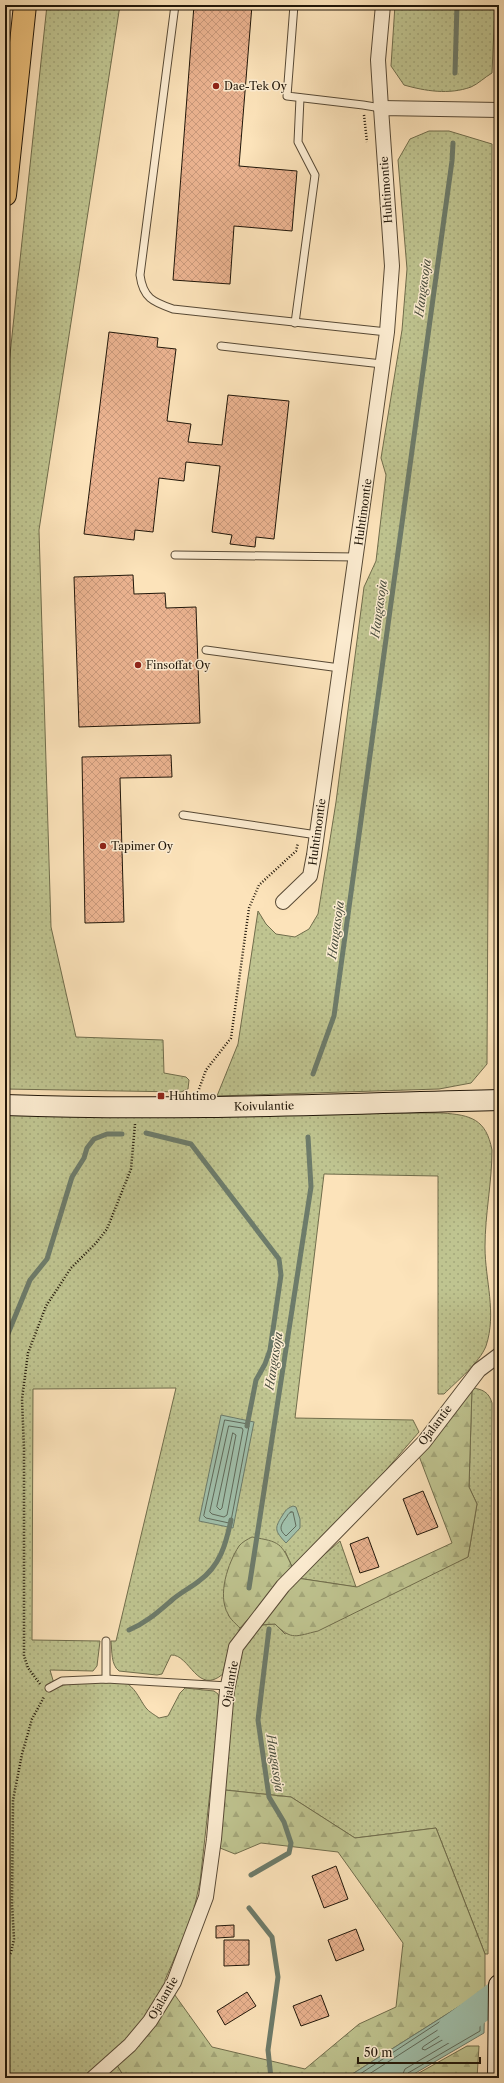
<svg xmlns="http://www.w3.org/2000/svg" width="504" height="2083" viewBox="0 0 504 2083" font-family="'Libre Caslon Text',serif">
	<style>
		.grass { fill: url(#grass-dots); stroke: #706d4c }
		.forest { fill: url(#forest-firs); stroke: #706d4c }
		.water { fill: #a0bfaa; stroke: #6d7b6a }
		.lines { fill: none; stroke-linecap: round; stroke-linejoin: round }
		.shore { stroke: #606a5a; stroke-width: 1 }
		.stream { stroke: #6d7b6a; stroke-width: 5 }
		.river { stroke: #a0bfaa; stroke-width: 29 }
		.building { fill: url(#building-cross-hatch); stroke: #201609 }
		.lane-casing { stroke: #574935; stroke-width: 9 }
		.street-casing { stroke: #574935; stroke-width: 16 }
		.secondary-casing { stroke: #201609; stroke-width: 22 }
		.highway-casing { stroke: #201609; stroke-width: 24 }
		.path { stroke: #201609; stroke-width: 2.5; stroke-dasharray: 1 2; stroke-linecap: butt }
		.lane { stroke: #fdedd2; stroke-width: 7 }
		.street { stroke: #fdedd2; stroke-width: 14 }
		.secondary { stroke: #fdedd2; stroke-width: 20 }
		.highway { stroke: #eec27d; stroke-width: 22 }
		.poi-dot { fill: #8f2418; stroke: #fdedd2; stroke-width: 1.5 }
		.labels { text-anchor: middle; stroke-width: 3; stroke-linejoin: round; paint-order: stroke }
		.poi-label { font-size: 11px; fill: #201609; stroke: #fdedd2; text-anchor: start }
		.street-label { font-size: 11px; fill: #201609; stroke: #fdedd2 }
		.water-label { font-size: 12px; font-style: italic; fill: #4d5141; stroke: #fdedd2 }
	</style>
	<defs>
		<pattern id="grass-dots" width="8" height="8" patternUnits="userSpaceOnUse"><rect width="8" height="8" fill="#bfc490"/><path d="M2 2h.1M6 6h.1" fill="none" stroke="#a4a87b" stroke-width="1.8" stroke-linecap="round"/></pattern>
		<pattern id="forest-firs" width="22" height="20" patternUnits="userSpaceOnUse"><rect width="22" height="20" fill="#bfc490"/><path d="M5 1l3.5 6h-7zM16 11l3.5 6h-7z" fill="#a4a87b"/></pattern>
		<pattern id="building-cross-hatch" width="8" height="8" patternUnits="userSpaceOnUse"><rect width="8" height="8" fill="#ebb390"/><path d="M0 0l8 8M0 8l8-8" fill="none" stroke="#c9997b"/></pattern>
	</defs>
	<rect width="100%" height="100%" fill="#fce3ba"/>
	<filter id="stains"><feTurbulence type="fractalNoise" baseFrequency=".005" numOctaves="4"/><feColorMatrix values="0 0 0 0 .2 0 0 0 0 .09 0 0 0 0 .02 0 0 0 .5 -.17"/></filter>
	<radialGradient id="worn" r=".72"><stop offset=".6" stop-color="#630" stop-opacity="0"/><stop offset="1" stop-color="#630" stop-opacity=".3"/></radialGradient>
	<g class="grass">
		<path d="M47 5H120L39 530 51 927 76 1037 163 1040 164 1073 186 1077 189 1080 188 1089 181 1092 5 1089V402Z"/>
		<path d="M395 5H495L492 73C485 77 478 84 471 87 449 95 425 91 404 85L391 66Z"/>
		<path d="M429 131H449L492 144 487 1064 471 1083 439 1089 217 1096 238 1044 258 911 266 924 276 934 295 937 309 929 318 914 336 802 364 587 376 561 386 475 381 458 402 330 407 269 398 160 410 139Z"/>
		<path d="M5 1113H442C471 1115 486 1119 492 1150 492 1182 485 1214 485 1247 485 1280 497 1313 486 1346 480 1362 456 1382 444 1394H438V1176L324 1174 295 1418 413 1420 419 1432 354 1507 293 1569 285 1551 228 1615 240 1628 225 1663 223 1674C197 1696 190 1654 171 1655L162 1674 157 1675 119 1671C111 1665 112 1651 111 1641H116L176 1388 33 1389 32 1640 100 1641 97 1666 93 1671 50 1670 55 1687C65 1683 120 1678 128 1684 137 1691 140 1700 146 1708 149 1712 155 1715 159 1718L168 1716 180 1693 185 1688 214 1691 218 1694 220 1702 200 1882 192 1918 165 1980V1986L115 2062 125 2078H5Z"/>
		<path d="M472 1388C482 1389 489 1392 492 1403L488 1954H485L436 1828 355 1838 291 1797 225 1790 233 1690 242 1650 260 1625 275 1624 285 1634 468 1557 477 1504 469 1487Z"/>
		<path d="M340 1541 356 1587 297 1578Z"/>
	</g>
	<g class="forest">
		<path d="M472 1388 469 1487 477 1504 468 1557 318 1631C296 1636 292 1641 275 1624L260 1625 297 1578 357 1587 452 1543 419 1456Z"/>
		<path d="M252 1537C280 1542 281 1542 293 1569L240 1628C236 1624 230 1619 228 1614 217 1595 228 1563 239 1546 242 1542 248 1539 252 1537Z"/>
		<path d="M225 1790 291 1797 355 1838 436 1828 485 1954V1990L346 2078H125L115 2062 172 1991 212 2047 305 2069 359 2024 396 2007 403 1943 338 1852 261 1843 235 1854 220 1848Z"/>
		<path d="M467 2046H479L477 2078H410Z"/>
	</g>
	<g class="water">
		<path d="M221 1415 254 1422 233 1528 199 1521Z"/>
		<path d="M293 1506 296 1507 300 1519V1528L286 1543C275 1531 274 1529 282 1516 286 1510 286 1509 293 1506Z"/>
		<path d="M485 1990 484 2033 407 2078H346Z"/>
	</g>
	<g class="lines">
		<g class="shore">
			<path d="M225 1420 248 1424 249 1426 231 1521 229 1523 206 1518 204 1516Z"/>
			<path d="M229 1426 242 1428 243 1430 227 1515 224 1517 212 1514 210 1512Z"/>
			<path d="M233 1433 236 1435 222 1508 220 1510 217 1507Z"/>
			<path d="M291 1512H293L296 1526 286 1536C279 1530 280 1526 285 1519 288 1516 287 1514 291 1512Z"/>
			<path d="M466 2019 469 2020 468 2025 425 2050 422 2049 423 2047Z"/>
			<path d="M354 2078 447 2017 480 1999V2031L408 2073 406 2078"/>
			<path d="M363 2078 472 2008H475L474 2028 405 2069 401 2078"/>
		</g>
		<g class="stream">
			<path d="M455 73 457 5"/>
			<path d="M313 1074 334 1016 452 161 453 143"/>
			<path d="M146 1133 191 1144 279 1259 281 1275 270 1350 265 1364 256 1380 247 1426"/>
			<path d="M5 1341 30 1280 47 1259 72 1177 84 1158 87 1148 94 1139 107 1134H122"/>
			<path d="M249 1588 311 1187 308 1137"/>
			<path d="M129 1630C146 1623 158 1612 172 1600 180 1593 190 1588 199 1581 220 1566 226 1544 231 1520"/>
			<path d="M251 1875 289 1853 291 1843 284 1822 269 1797 258 1720 269 1629"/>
			<path d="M249 1908 272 1937 278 1977 268 2050 271 2078"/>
		</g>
		<path class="river" d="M452 2029 499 1994"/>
	</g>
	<g class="building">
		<path d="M194 5H252L239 166 297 171 292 231 234 226 230 284 173 280Z"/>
		<path d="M109 332 158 338 157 347 176 349 167 421 191 424 188 442 222 445 228 395 289 401 274 539 256 537 255 547 230 544 232 535 212 532 220 466 186 462 184 481 159 478 153 532 135 530 134 540 84 534Z"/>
		<path d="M133 575 134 594 165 593 166 608 196 607 200 723 79 727 74 577Z"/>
		<path d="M171 755 172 777 120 778 124 922 85 923 82 757Z"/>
		<path d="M423 1491 438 1527 417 1535 403 1499Z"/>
		<path d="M368 1537 379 1567 360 1573 350 1544Z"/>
		<path d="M336 1866 348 1899 324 1908 312 1876Z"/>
		<path d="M234 1925V1937L216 1938V1926Z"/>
		<path d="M356 1929 364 1950 336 1961 328 1940Z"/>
		<path d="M224 1940H249V1965L224 1966Z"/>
		<path d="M247 1992 256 2006 225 2025 217 2011Z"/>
		<path d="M321 1995 329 2016 301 2026 293 2006Z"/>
	</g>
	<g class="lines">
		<defs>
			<g id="lane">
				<path d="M175 5 140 275C143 298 153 302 173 309L387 332"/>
				<path d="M294 5 287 96 363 105 381 108"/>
				<path d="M295 323 315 175 298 142 300 98"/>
				<path d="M221 346 382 364"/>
				<path d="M175 555 357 557"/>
				<path d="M206 650 340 668"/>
				<path d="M183 815 317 835"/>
				<path d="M106 1641V1679"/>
				<path d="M49 1688 62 1681 106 1679 228 1686"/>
			</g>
			<g id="street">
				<path d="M381 108 378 60 383 5"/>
				<path d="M283 902 310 876 314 855 387 332 392 266 381 108 499 110"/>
				<path d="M93 2078 130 2045 150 2021 174 1982 206 1897 214 1839 227 1690 236 1647 283 1586 424 1442 479 1370 499 1355"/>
			</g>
			<g id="secondary">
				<path d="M5 1105C170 1111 334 1104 499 1100"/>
				<path d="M498 2078 499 1985"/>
			</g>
			<path id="highway" d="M5 195 25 5"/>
		</defs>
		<use href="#lane" class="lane-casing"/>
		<use href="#street" class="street-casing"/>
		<use href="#secondary" class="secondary-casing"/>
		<use href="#highway" class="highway-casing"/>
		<g class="path">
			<path d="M364 115 367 142"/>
			<path d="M199 1089 206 1070 231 1038 249 908 259 885 296 851 298 843"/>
			<path d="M40 1684 28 1668 24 1656V1448L22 1399 28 1353 46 1306 71 1268 96 1243 107 1229 131 1169 135 1124"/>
			<path d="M5 1961 11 1953 14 1939 12 1904 13 1800 22 1754 32 1719 44 1697"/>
		</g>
		<use href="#lane" class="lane"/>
		<use href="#street" class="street"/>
		<use href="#secondary" class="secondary"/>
		<use href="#highway" class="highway"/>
	</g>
	<g class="poi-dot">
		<circle cx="216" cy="86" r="4"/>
		<circle cx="138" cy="665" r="4"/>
		<circle cx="103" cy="846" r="4"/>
		<rect x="157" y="1092" width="8" height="8" rx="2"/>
	</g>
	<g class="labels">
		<g class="poi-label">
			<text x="224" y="90">Dae-Tek Oy</text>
			<text x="146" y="669">Finsoffat Oy</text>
			<text x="111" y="850">Tapimer Oy</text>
			<text x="169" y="1100">Huhtimo</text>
		</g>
		<g class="street-label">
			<text transform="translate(386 190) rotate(-94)" y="4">Huhtimontie</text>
			<text transform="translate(363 512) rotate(-82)" y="4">Huhtimontie</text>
			<text transform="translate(317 832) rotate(-82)" y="4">Huhtimontie</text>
			<text transform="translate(264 1106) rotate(-1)" y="4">Koivulantie</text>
			<text transform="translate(435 1425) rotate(-53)" y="4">Ojalantie</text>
			<text transform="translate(230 1684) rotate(-80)" y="4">Ojalantie</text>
			<text transform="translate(163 1998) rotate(-60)" y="4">Ojalantie</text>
		</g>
		<g class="water-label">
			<text transform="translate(423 288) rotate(-82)" y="4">Hangasoja</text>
			<text transform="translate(379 609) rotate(-82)" y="4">Hangasoja</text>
			<text transform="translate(336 930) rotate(-82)" y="4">Hangasoja</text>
			<text transform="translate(274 1361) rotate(-81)" y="4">Hangasoja</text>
			<text transform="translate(275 1763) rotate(81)" y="4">Hangasoja</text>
		</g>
	</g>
	<rect width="504" height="2083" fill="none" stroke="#fce3ba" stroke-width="20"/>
	<rect x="6" y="6" width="492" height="2071" fill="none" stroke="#201609" stroke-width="2"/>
	<rect x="10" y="10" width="484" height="2063" fill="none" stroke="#201609"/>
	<path d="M358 2057v6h122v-6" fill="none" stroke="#201609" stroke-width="2"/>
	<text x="364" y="2057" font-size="12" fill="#201609" stroke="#fdedd2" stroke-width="3" paint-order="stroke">50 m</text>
	<rect width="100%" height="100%" filter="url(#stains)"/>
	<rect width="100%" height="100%" fill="url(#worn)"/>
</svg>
